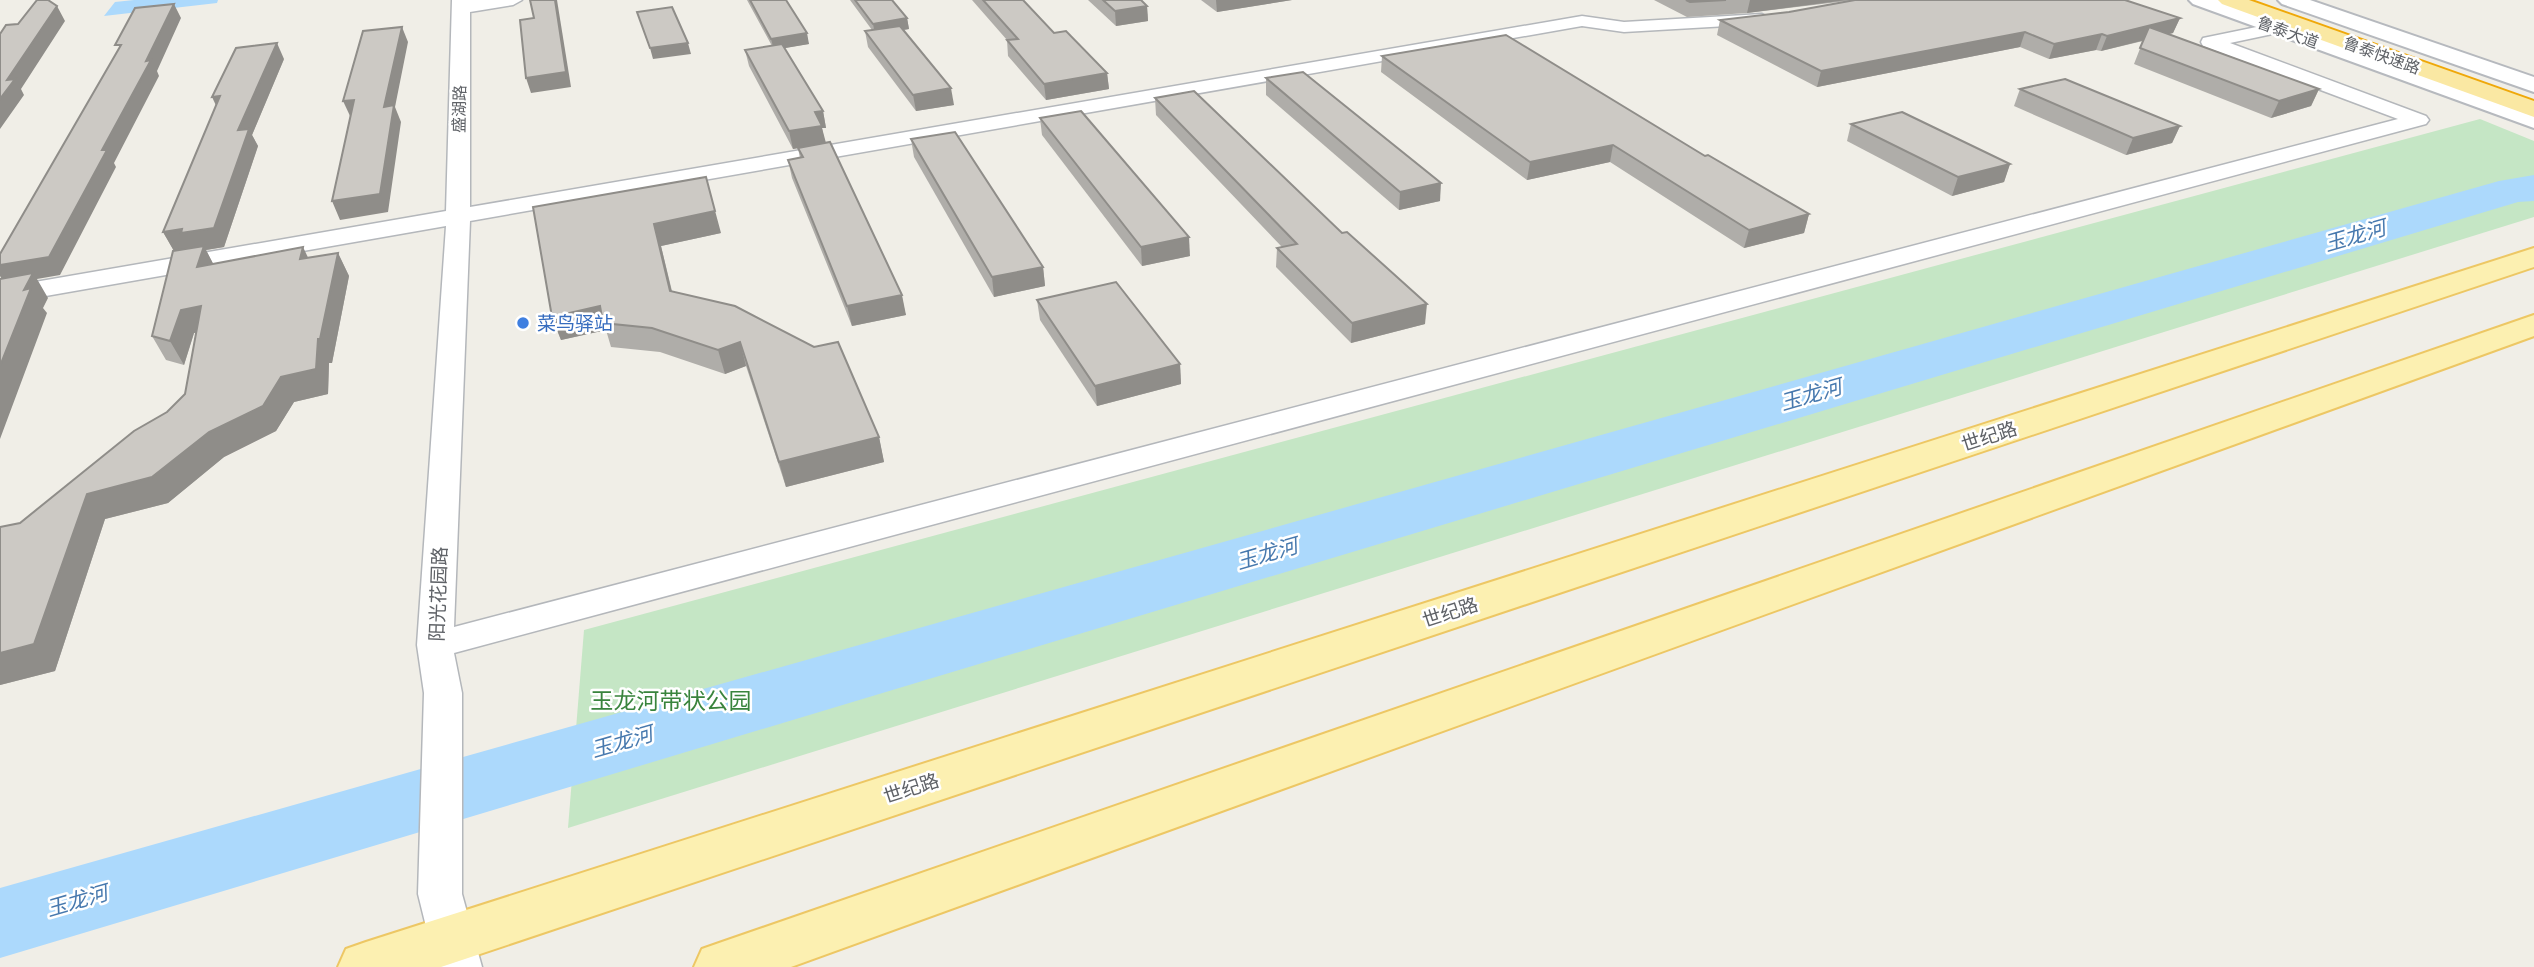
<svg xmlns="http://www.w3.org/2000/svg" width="2534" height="967" viewBox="0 0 2534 967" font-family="Roboto,'Noto Sans SC',sans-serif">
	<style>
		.green { fill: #c5e6c5 }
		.water { fill: #acd9fc }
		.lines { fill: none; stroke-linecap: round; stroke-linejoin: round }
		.river { fill: #acd9fc; fill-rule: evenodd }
		.minor-casing { stroke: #b4b7bb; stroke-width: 3 }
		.secondary-casing { stroke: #b6b9be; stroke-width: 4 }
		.primary-casing { stroke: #edc764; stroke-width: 4 }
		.trunk-casing { stroke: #efa809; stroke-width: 4 }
		.minor { fill: #fff; fill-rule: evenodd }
		.secondary { fill: #fff; fill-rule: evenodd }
		.primary { fill: #fcf0b1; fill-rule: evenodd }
		.trunk { fill: #fae8a3; fill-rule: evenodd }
		.wall { fill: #afada9 }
		.shaded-wall { fill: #8f8d89 }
		.building { fill: #ccc9c4; stroke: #8f8d89; stroke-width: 2 }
		.shop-dot { fill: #3f7fe0; stroke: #fff; stroke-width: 2.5 }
		.labels { text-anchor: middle; stroke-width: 5; stroke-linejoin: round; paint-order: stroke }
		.far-street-label { font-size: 16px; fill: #5f6267; stroke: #fff }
		.shop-label { font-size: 19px; fill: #366cbe; stroke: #fff; text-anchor: start }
		.street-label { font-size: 19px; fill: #5f6267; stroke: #fff }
		.water-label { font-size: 21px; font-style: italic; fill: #4779ae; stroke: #fff }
		.near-park-label { font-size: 23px; fill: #39843d; stroke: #fff }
	</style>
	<rect width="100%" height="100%" fill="#f0eee7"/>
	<path class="green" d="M2480 119 2534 141V217L568 828 584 630Z"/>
	<path class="water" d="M134 0H218L217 3 104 16 115 2Z"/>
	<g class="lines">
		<path class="river" d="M2534 175V201L2518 202 0 958V888L2499 181Z"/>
		<defs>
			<path id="minor" d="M452 0H522L513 5 470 12V207L1582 16 1624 22 1762 14 1771 19 1762 24 1624 32 1582 26 470 221 454 627 2398 119 2203 46 2201 42 2203 38 2276 23 2282 24 2285 28 2282 32 2230 43 2426 116 2429 120 2426 124 454 653 462 693V894L482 967H436L418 894 424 693 417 645 446 226 0 304V288L446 211Z"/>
			<g id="secondary">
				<path d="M2189 0H2220L2534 111V128L2193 4Z"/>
				<path d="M2278 0H2310L2534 77V92L2282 4Z"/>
			</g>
			<g id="primary">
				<path d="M2534 248V267L441 967H338L346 949 366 942Z"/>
				<path d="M2534 315V336L791 967H694L702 949 722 942Z"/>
			</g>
			<path id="trunk" d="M2218 0H2249L2534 101V117L2222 4Z"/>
		</defs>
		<use href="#minor" class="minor-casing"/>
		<use href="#secondary" class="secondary-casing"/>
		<use href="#primary" class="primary-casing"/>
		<use href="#trunk" class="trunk-casing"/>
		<use href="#minor" class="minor"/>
		<use href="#secondary" class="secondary"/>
		<use href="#primary" class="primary"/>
		<use href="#trunk" class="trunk"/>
	</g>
	<g class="wall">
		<path d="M747 0H786L809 44 784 48 823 111 826 128H822L825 143 906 315 852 326 792 178 788 160 800 158 798 148 793 149 749 66 745 50 772 46Z"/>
		<path d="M850 0H892L907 18 909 29 904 30 954 105 916 111 868 47 865 31 872 30Z"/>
		<path d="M972 0H1023L1054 33 1107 73 1109 89 1046 100 1008 56 1007 40Z"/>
		<path d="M1088 0H1141L1147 6 1148 21 1116 26Z"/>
		<path d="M1201 0H1292L1217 12Z"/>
		<path d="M1654 0H2125L2180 18 2173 33 2169 34 2319 89 2311 106 2271 118 2134 64 2143 41 2101 51 2096 50 2049 59 2020 47 1817 87 1717 35 1720 20 1789 12 1848 1H1847L1747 13 1687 17Z"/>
		<path d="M1382 56 1705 156 1809 214 1804 233 1744 248 1610 162 1527 180 1381 72Z"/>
		<path d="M284 59 252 135 258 146 224 247 206 250 213 264 308 258 338 253 349 276 332 363H329L328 394 294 402 276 431 224 457 168 503 105 519 55 671 0 685V527L20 523 167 412 185 394 196 333H194L184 365 166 360 152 336 174 251 163 232 216 106Z"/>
		<path d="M1266 78 1440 201 1399 210 1266 95Z"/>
		<path d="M2020 89 2180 126 2172 143 2126 155 2014 106Z"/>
		<path d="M1155 98 1425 324 1351 343 1276 267 1277 248 1282 247 1156 115Z"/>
		<path d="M1040 118 1190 256 1142 266 1042 135Z"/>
		<path d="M1851 124 2010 164 2004 182 1952 196 1847 141Z"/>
		<path d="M911 139 1043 267 1045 286 994 297 914 157Z"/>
		<path d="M533 207 721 233 661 246 672 291 879 437 884 462 786 487 746 366 725 374 660 352 611 347 606 330 561 340 552 317Z"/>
		<path d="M1037 300 1180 364 1181 384 1097 406 1040 320Z"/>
	</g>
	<g class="shaded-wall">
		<path d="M555 0H557L571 87 531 93 526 78Z"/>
		<path d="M1216 0H1292L1217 12Z"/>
		<path d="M1750 0H1847L1747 13Z"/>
		<path d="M174 4 181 18 157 71 159 76 114 163 116 167 60 275 37 279 48 298 43 308 47 313 0 439V366L5 284 0 276V265L102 150Z"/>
		<path d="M57 6 65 21 21 89 24 95 0 129V99L7 80Z"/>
		<path d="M1147 6 1148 21 1116 26 1115 11Z"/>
		<path d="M907 18 909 29 875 34 873 24Z"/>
		<path d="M2180 18 2173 33 2101 51 2107 36Z"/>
		<path d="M402 27 408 42 395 107 401 122 388 212 340 220 332 201 384 107Z"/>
		<path d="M2025 32 2020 47 1817 87 1821 71Z"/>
		<path d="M807 33 809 44 774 50 771 39Z"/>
		<path d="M2102 34 2096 50 2049 59 2054 44Z"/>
		<path d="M277 43 284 59 252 135 258 146 224 247 206 250 216 269 209 290 174 251 163 232 238 130Z"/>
		<path d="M688 43 691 54 653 59 650 48Z"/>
		<path d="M1107 73 1109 89 1046 100 1044 84Z"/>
		<path d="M951 88 954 105 916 111 913 95Z"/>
		<path d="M2319 89 2311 106 2271 118 2279 101Z"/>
		<path d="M220 96V114L212 97Z"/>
		<path d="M354 100 351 118 343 101Z"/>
		<path d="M823 111 826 128H822L826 143 793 149 789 131 815 112Z"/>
		<path d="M2180 126 2172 143 2126 155 2133 138Z"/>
		<path d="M1613 145 1610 162 1527 180 1530 162Z"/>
		<path d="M2010 164 2004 182 1952 196 1958 177Z"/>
		<path d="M706 177 721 233 661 246 677 314 670 291 654 224Z"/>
		<path d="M1441 183 1440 201 1399 210 1400 192Z"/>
		<path d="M1809 214 1804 233 1744 248 1749 230Z"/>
		<path d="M1189 237 1190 256 1142 266 1141 247Z"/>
		<path d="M303 247 314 270 300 259Z"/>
		<path d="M338 253 349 276 332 363H329L328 394 294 402 276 431 224 457 168 503 105 519 55 671 0 685V653L87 494 281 377 318 339Z"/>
		<path d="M1043 267 1045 286 994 297 992 277Z"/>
		<path d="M902 295 906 315 852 326 847 306Z"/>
		<path d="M1427 304 1425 324 1351 343 1352 323Z"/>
		<path d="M201 306 214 329 194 333 184 365 170 341 181 310Z"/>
		<path d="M600 306 606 330 561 340 552 317Z"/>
		<path d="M740 342 746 366 725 374 718 350Z"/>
		<path d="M1180 364 1181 384 1097 406 1095 386Z"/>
		<path d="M879 437 884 462 786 487 779 462Z"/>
	</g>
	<g class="building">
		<path d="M37 0H48L57 6 7 80 15 79 0 99V34L6 25 18 24Z"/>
		<path d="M530 0H555L566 72 526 78 520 20 534 18Z"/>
		<path d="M750 0H786L807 33 771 39Z"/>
		<path d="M855 0H892L907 18 873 24Z"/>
		<path d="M983 0H1023L1054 33 1066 31 1107 73 1044 84 1007 40 1018 39Z"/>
		<path d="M1103 0H1141L1147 6 1115 11Z"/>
		<path d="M1686 0H1726L1690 2Z"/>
		<path d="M1855 0H2125L2180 18 2107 36 2102 34 2054 44 2025 32 1821 71 1720 20 1789 12Z"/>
		<path d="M174 4 146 61 151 60 102 150H107L49 257 0 265V254L121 45H115L135 8Z"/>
		<path d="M672 7 688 43 650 48 637 12Z"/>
		<path d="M900 26 951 88 913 95 865 31Z"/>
		<path d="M402 27 384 107 394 105 380 194 332 201 354 100 343 101 363 31Z"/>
		<path d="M2149 27 2319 89 2279 101 2140 48Z"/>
		<path d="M1506 35 1705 156 1708 155 1809 214 1749 230 1613 145 1530 162 1382 56Z"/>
		<path d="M277 43 238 130 249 129 214 228 181 233 182 229 163 232 220 96 212 97 236 48Z"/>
		<path d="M782 44 823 111 815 112 822 126 789 131 745 50Z"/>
		<path d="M1303 72 1441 183 1400 192 1266 78Z"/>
		<path d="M2065 79 2180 126 2133 138 2020 89Z"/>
		<path d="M1194 91 1342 233 1347 232 1427 304 1352 323 1277 248 1297 244 1155 98Z"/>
		<path d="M1081 111 1189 237 1141 247 1040 118Z"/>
		<path d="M1902 112 2010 164 1958 177 1851 124Z"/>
		<path d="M955 132 1043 267 992 277 911 139Z"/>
		<path d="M830 142 902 295 847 306 788 160 803 157 798 148Z"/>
		<path d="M706 177 715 211 654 224 670 291 735 306 814 347 838 342 879 437 779 462 740 342 718 350 652 328 603 323 600 306 552 317 533 207Z"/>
		<path d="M204 246 197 267 303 247 300 259 338 253 320 339H318L316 369 281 377 263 406 209 432 152 477 87 494 34 644 0 653V527L20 523 134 431 167 412 185 394 201 306 181 310 170 341 152 336 173 251Z"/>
		<path d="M33 273 24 290 31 288 0 366V279Z"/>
		<path d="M1116 282 1180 364 1095 386 1037 300Z"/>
	</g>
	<circle class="shop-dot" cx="523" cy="323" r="7"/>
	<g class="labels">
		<g class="far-street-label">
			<text transform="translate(2288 32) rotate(20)" y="6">鲁泰大道</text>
			<text transform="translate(2382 55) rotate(20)" y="6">鲁泰快速路</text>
			<text transform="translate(459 109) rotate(-89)" y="6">盛湖路</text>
		</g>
		<g class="shop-label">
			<text x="537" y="330">菜鸟驿站</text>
		</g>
		<g class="street-label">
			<text transform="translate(1989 436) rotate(-18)" y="7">世纪路</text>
			<text transform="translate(438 594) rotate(-88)" y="7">阳光花园路</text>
			<text transform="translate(1450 612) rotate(-18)" y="7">世纪路</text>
			<text transform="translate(911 788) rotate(-18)" y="7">世纪路</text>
		</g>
		<g class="water-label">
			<text transform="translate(2355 236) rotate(-16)" y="7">玉龙河</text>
			<text transform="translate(1811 395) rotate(-16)" y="7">玉龙河</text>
			<text transform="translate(1267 554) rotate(-16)" y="7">玉龙河</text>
			<text transform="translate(622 742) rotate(-16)" y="7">玉龙河</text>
			<text transform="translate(77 901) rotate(-16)" y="7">玉龙河</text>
		</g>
		<g class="near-park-label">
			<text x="671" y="709">玉龙河带状公园</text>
		</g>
	</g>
</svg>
